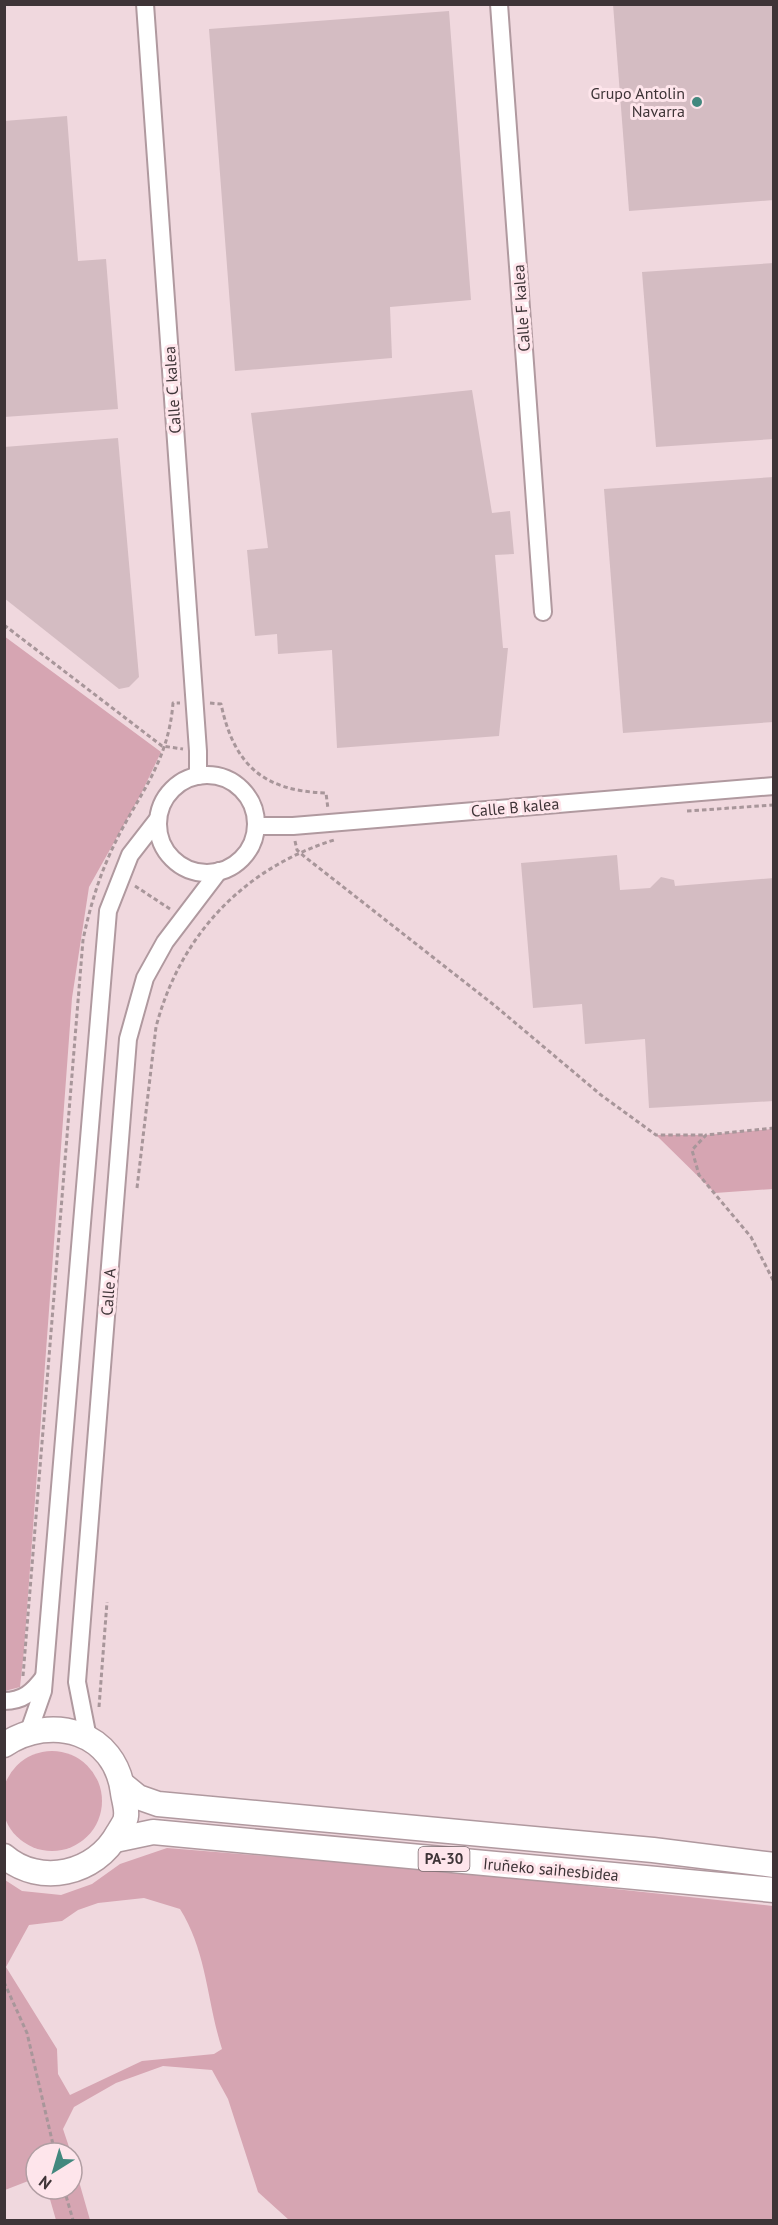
<svg xmlns="http://www.w3.org/2000/svg" width="778" height="2225" viewBox="0 0 778 2225" font-family="'PT Sans',sans-serif">
	<style>
		.green { fill: #d6a5b2; fill-rule: evenodd }
		.building { fill: #d4bcc2 }
		.lines { fill: none; stroke-linecap: round; stroke-linejoin: round }
		.minor-casing { stroke: #b0999f; stroke-width: 20 }
		.highway-casing { stroke: #b0999f; stroke-width: 27 }
		.path { stroke: #a8969a; stroke-width: 3; stroke-dasharray: 4.5 3; stroke-linecap: butt }
		.minor { stroke: #fff; stroke-width: 16 }
		.highway { stroke: #fff; stroke-width: 24 }
		.poi-dot { fill: #42887e; stroke: #fee5eb; stroke-width: 2 }
		.labels { text-anchor: middle; stroke-width: 6; stroke-linejoin: round; paint-order: stroke }
		.shield { fill: #fee5eb; stroke: #78696d; stroke-width: 1.5 }
		.shield-label { font-size: 15px; font-weight: bold; fill: #3e3437 }
		.poi-label { font-size: 16px; fill: #3e3437; stroke: #fee5eb; text-anchor: end }
		.street-label { font-size: 16px; fill: #3e3437; stroke: #fee5eb }
	</style>
	<rect width="100%" height="100%" fill="#f0d8de"/>
	<g class="green">
		<path d="M4 636 161 752 141 794 89 887 72 998 24 1650 20 1687 5 1691Z"/>
		<path d="M773 1129V1189L715 1193 656 1135H706Z"/>
		<circle cx="52" cy="1801" r="50"/>
		<path d="M167 1848 438 1870 773 1906V2220H289L258 2192 228 2099 212 2070 163 2066 116 2083 74 2107 63 2129 71 2153H36V2178L5 2190V1880L22 1891 61 1895 92 1884 120 1864ZM144 1898 180 1909C207 1952 207 2002 222 2049L214 2054 142 2061 70 2095 58 2074 57 2049 6 1967 29 1925 62 1921 78 1910 98 1903Z"/>
		<path d="M72 2157 90 2220H56L47 2189H72Z"/>
	</g>
	<g class="building">
		<path d="M613 4H774V200L629 211Z"/>
		<path d="M449 11 471 300 390 307 392 358 235 371 209 29Z"/>
		<path d="M67 116 78 261 106 259 118 409 4 417V121Z"/>
		<path d="M774 263V439L656 447 642 272Z"/>
		<path d="M472 390 492 513 510 511 514 554 495 555 503 648H508L499 736 337 748 332 650 278 654 277 634 255 636 247 550 268 548 251 413Z"/>
		<path d="M118 438 139 677 129 687 119 689 4 598V447Z"/>
		<path d="M774 477V722L623 733 604 489Z"/>
		<path d="M617 855 620 890 650 888 661 877 674 880 675 886 774 878V1101L649 1108 645 1039 585 1044 582 1004 533 1008 521 863Z"/>
	</g>
	<g class="lines">
		<defs>
			<g id="minor">
				<path d="M145 4 198 751V776"/>
				<path d="M499 4 543 612"/>
				<circle cx="207" cy="824" r="49"/>
				<path d="M256 826H293L774 786"/>
				<path d="M4 1701C23 1701 33 1692 44 1677"/>
				<path d="M29 1731 43 1691 108 911 130 855 158 819"/>
				<path d="M88 1738 77 1682 128 1039 145 978 165 942 219 871"/>
			</g>
			<g id="highway">
				<path d="M4 1745C52 1713 116 1732 123 1793 124 1800 127 1809 126 1816 126 1821 121 1828 118 1833 96 1874 40 1887 4 1856"/>
				<path d="M122 1784 138 1797 158 1804 653 1850 774 1865"/>
				<path d="M115 1840 153 1832 774 1890"/>
			</g>
		</defs>
		<use href="#minor" class="minor-casing"/>
		<use href="#highway" class="highway-casing"/>
		<g class="path">
			<path d="M4 625 162 746 183 749"/>
			<path d="M210 703 221 704C234 765 263 791 326 793L328 809"/>
			<path d="M687 811 774 805"/>
			<path d="M295 841 297 850 305 857 494 1005 601 1095 656 1135H706"/>
			<path d="M135 886 170 909"/>
			<path d="M774 1128 706 1135 692 1150 699 1175 751 1237 774 1282"/>
			<path d="M137 1188 156 1027C180 935 244 868 334 840"/>
			<path d="M23 1676 83 940C89 911 97 883 109 856 133 800 168 768 173 703H180"/>
			<path d="M99 1707 107 1602"/>
			<path d="M4 1982 27 2033 55 2153"/>
			<path d="M64 2189 73 2220"/>
		</g>
		<use href="#minor" class="minor"/>
		<use href="#highway" class="highway"/>
	</g>
	<circle class="poi-dot" cx="697" cy="102" r="6"/>
	<g class="labels">
		<rect class="shield" x="418.5" y="1847" width="51" height="24" rx="4.5"/>
		<g class="shield-label">
			<text x="444" y="1864">PA-30</text>
		</g>
		<g class="poi-label">
			<text x="685" y="99">Grupo Antolin<tspan x="685" dy="18">Navarra</tspan></text>
		</g>
		<g class="street-label">
			<text transform="translate(521 308) rotate(-94)" y="6">Calle F kalea</text>
			<text transform="translate(172 390) rotate(-94)" y="6">Calle C kalea</text>
			<text transform="translate(515 807) rotate(-5)" y="6">Calle B kalea</text>
			<text transform="translate(108 1292) rotate(-86)" y="6">Calle A</text>
			<text transform="translate(551 1869) rotate(5)" y="6">Iruñeko saihesbidea</text>
		</g>
	</g>
	<rect width="778" height="2225" fill="none" stroke="#3e3437" stroke-width="12"/>
	<g transform="translate(54 2171) rotate(217)"><circle r="28" fill="#fee5eb" stroke="#b19ea3" stroke-width="1.5"/>
	<path d="M0-4.5L10 22L0 15L-10 22Z" fill="#42887e"/>
	<text y="-9" font-size="16" font-weight="bold" text-anchor="middle" fill="#3e3437">N</text>
	</g>
</svg>
